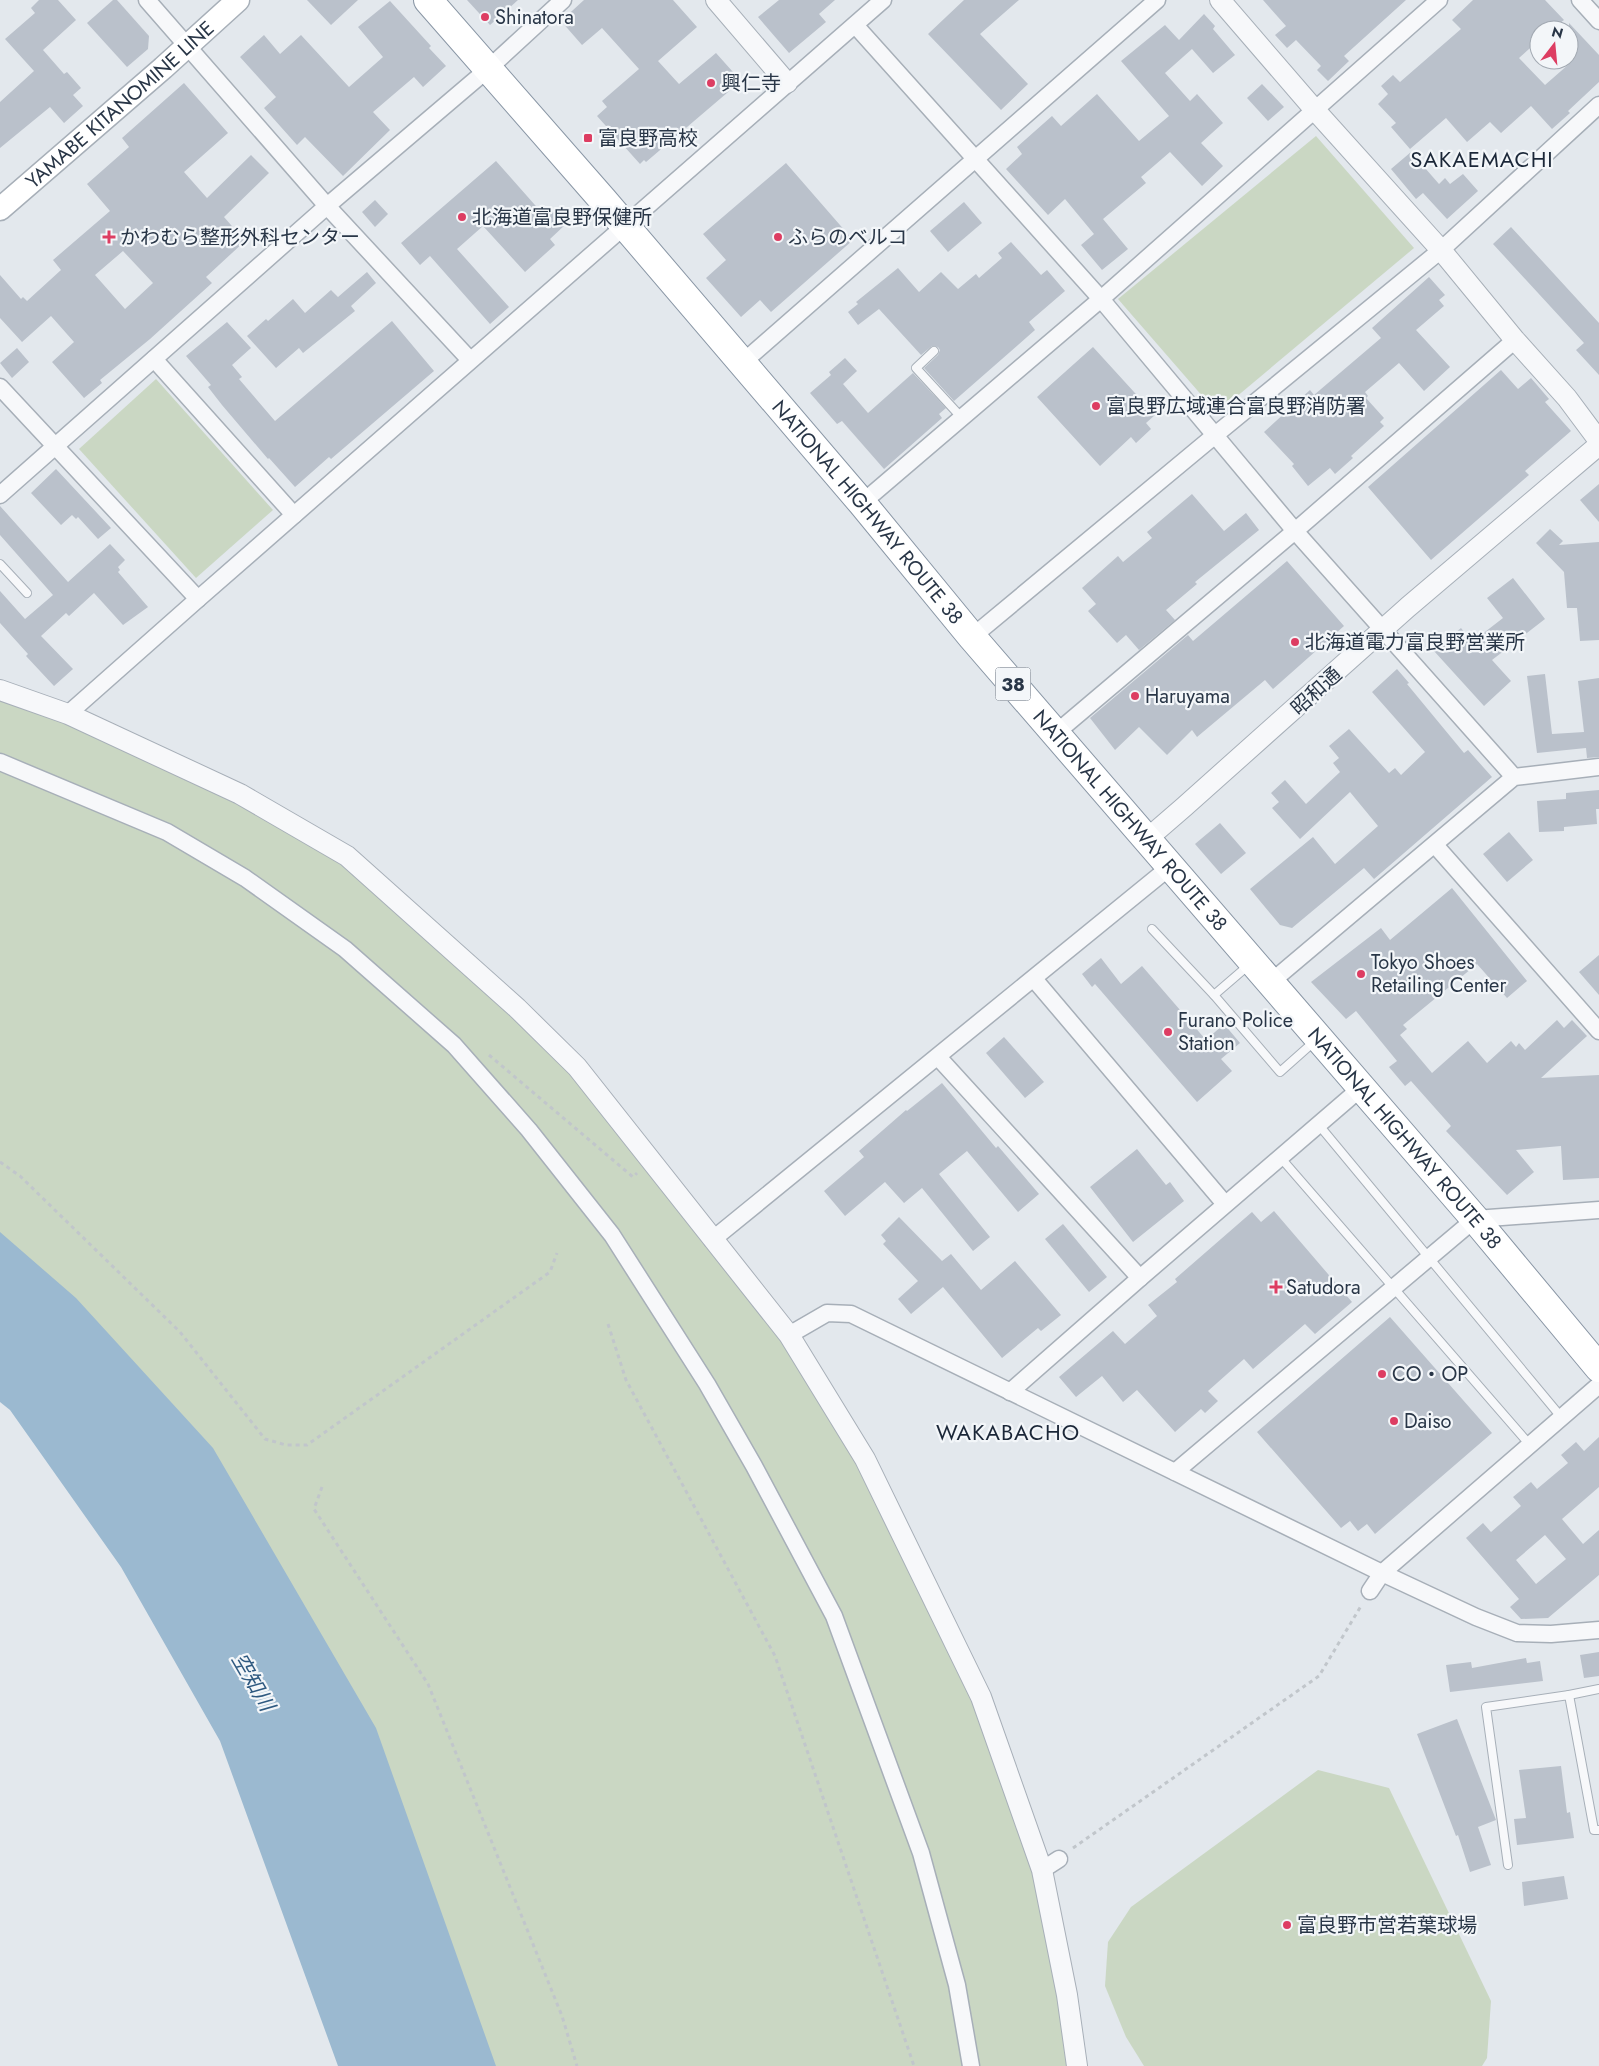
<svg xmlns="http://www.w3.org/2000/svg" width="1599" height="2066" viewBox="0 0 1599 2066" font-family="Jost,'Noto Sans JP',sans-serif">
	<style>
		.green { fill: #cad7c3 }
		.water { fill: #9bb9d0 }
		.building { fill: #bac1cb; fill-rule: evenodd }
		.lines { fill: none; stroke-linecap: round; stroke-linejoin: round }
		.service-casing { stroke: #a7afb8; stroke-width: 10 }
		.minor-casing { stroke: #a7afb8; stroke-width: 19 }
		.tertiary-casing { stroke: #a7afb8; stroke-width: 22 }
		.secondary-casing { stroke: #a7afb8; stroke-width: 25 }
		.trunk-casing { stroke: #8996a5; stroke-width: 30 }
		.path { stroke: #c1c6cb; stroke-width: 3; stroke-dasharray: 4 4; stroke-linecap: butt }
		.service { stroke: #f7f8fa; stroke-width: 8 }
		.minor { stroke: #f7f8fa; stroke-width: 16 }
		.tertiary { stroke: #f7f8fa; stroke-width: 20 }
		.secondary { stroke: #fff; stroke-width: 22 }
		.trunk { stroke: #fff; stroke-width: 28 }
		.poi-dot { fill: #dd3d62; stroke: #f3f6f9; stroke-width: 2 }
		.labels { text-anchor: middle; stroke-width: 4.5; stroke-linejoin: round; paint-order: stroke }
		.shield { fill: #f3f6f9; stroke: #66707c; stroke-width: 1 }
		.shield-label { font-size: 19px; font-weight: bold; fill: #293647 }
		.poi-label { font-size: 20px; fill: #293647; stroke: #f3f6f9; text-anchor: start }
		.street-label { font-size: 20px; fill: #293647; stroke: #f3f6f9 }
		.water-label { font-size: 21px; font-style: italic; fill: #2e5980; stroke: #f3f6f9 }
		.quarter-label { font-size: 22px; letter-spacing: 1px; fill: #1b2738; stroke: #f3f6f9 }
	</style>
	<rect width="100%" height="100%" fill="#e3e8ed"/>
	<g class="green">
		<path d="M1316 136 1414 248 1217 413 1118 299Z"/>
		<path d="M156 379 273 510 196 578 79 449Z"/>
		<path d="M0 690 68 714 347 856 517 1008 789 1335 981 1697 1042 1870 1077 2066H485L0 1236Z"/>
		<path d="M1318 1770 1389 1788 1491 2001 1487 2058 1482 2066H1144L1126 2037 1105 1986 1108 1942 1131 1907Z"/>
	</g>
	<path class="water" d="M0 1232 76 1298 213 1448 376 1728 496 2066H338L220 1741 121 1567 10 1410 0 1402Z"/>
	<g class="building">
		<path d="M39 0H58L76 20 43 50 64 74 67 72 81 88 73 95 83 106 64 123 50 107 0 148V102L34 71 5 39 35 13 31 8Z"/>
		<path d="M113 0H117L149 36 148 49 127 67 87 23Z"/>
		<path d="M307 0H358L331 25Z"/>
		<path d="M467 0H518L490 25Z"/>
		<path d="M584 0H673L697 27 658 61 679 84 716 53 741 81 646 162 644 160 640 164 597 116 607 107 602 101 639 69 602 28 582 45 561 21Z"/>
		<path d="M779 0H835L819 14 826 22 789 53 758 17Z"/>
		<path d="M964 0H1019L980 34 1028 84 1001 110 928 34Z"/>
		<path d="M1263 0H1406L1344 56 1349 61 1328 81 1317 70 1321 66 1296 40 1287 48 1275 35 1286 26Z"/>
		<path d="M1473 0H1545L1564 20 1551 30H1539V40L1519 58 1545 85 1569 64V23L1599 55V82L1568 111 1570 113 1552 129 1531 106 1501 133 1490 122 1467 142 1446 118 1410 149 1391 127 1396 123 1378 104 1388 94 1381 86 1393 75 1400 82 1461 29 1452 20Z"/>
		<path d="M390 1 431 46 429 48 446 66 423 87 414 77 373 112 390 130 343 176 305 137 297 145 264 108 276 97 240 57 264 35 280 54 301 35 349 87 383 57 358 27Z"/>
		<path d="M1204 14 1215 26 1213 29 1235 55 1213 73 1192 49 1165 73 1190 101 1197 94 1223 123 1201 143 1223 166 1202 186 1170 152 1141 177 1146 183 1103 219 1128 249 1102 270 1081 245 1094 234 1065 199 1048 215 1006 169 1022 154 1017 147 1052 116 1061 126 1097 94 1139 141 1169 116 1121 61 1165 25 1179 40Z"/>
		<path d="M184 83 228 133 184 172 207 198 251 155 269 173 224 217 245 241 206 277 212 283 150 339 100 380 102 383 84 398 52 362 74 342 51 316 22 342 0 318V275L21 299 23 297 27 301 61 270 53 260 110 211 87 184 129 147 122 138ZM123 251 153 283 125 309 95 275Z"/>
		<path d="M1262 84 1284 107 1268 121 1247 98Z"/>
		<path d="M1411 152 1439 184 1445 178 1450 184 1463 174 1478 191 1447 219 1423 193 1416 199 1391 169Z"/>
		<path d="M496 161 542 213 549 207 565 225 550 239 555 245 525 272 483 226 457 249 509 307 490 324 430 256 420 265 401 243Z"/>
		<path d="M786 163 853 240 771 312 760 300 741 317 706 278 726 260 703 234Z"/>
		<path d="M375 200 388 214 375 227 362 212Z"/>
		<path d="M964 202 982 223 948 252 930 231Z"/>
		<path d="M1511 227 1599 323V375L1576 350 1584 343 1493 244Z"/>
		<path d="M1011 242 1041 275 1047 270 1065 291 1029 322 1035 330 954 401 924 368 938 355 940 350 938 347 932 346 921 355 879 309 858 325 848 312 858 304 856 302 898 268 919 292 941 272 958 289 976 274 979 278 1002 258 998 253Z"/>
		<path d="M367 272 376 283 351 306 355 311 303 353 299 348 276 368 247 336 266 319 268 321 293 299 305 313 331 290 338 297Z"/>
		<path d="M1429 277 1445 295 1439 300 1444 306 1416 330 1450 367 1424 391 1399 363 1365 392 1368 396 1366 398 1384 418 1380 422 1384 426 1351 456 1353 458 1335 474 1330 468 1308 486 1292 466 1294 464 1264 432 1310 390 1314 395 1381 338 1372 328Z"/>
		<path d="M392 321 434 371 331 459 329 457 295 487 269 458 268 459 222 405 208 387 211 385 186 356 227 322 251 348 232 365 242 377 239 379 275 421Z"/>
		<path d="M1093 347 1155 415 1146 423 1151 429 1136 443 1131 437 1100 466 1037 397Z"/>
		<path d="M17 348 29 362 12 378 0 363Z"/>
		<path d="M845 358 857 371 843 384 868 413 913 373 946 408 939 414 942 418 884 469 842 421 837 424 810 393 831 375 829 372Z"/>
		<path d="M1501 370 1518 389 1531 378 1549 399 1545 402 1571 431 1525 471 1529 475 1431 560 1368 487Z"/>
		<path d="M56 469 111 528 98 539 78 517 76 519 72 515 61 525 31 493Z"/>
		<path d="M1599 484V522L1580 500Z"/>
		<path d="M1192 494 1224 531 1246 513 1259 530 1195 582 1197 584 1166 610 1175 620 1139 650 1126 635 1117 643 1088 611 1096 604 1082 588 1118 556 1123 562 1152 538 1147 532Z"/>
		<path d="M0 506 68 582 110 544 125 560 118 567 120 570 118 572 148 607 123 625 94 593 69 616 66 613 41 636 73 669 54 686 26 656 28 654 0 623V591L25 619 53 595 0 535Z"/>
		<path d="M1550 529 1563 541 1559 545 1599 542V640L1580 641 1577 608H1567L1564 572 1536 543Z"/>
		<path d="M1287 561 1344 626 1273 689 1265 680 1197 737 1192 730 1167 755 1139 727 1115 750 1090 718 1188 635 1193 641Z"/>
		<path d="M1513 578 1545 619 1492 660 1511 681 1484 706 1434 651 1461 628 1472 642 1503 618 1487 598Z"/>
		<path d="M1397 669 1409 683 1407 684 1464 753 1468 750 1492 777 1374 879 1364 868 1292 928 1280 925 1250 889 1313 837 1335 864 1378 826 1350 792 1300 839 1272 808 1279 802 1271 793 1285 780 1306 804 1340 772 1333 763 1339 758 1329 746 1349 729 1389 773 1395 768 1401 775 1425 752 1372 692Z"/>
		<path d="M1545 674 1552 734 1584 732 1578 681 1599 678V757L1587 758 1586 748 1537 753 1527 676Z"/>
		<path d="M1599 790V809H1596L1597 824 1564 827V831L1539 832 1537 801 1566 799V793Z"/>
		<path d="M1220 823 1246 853 1221 874 1195 844Z"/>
		<path d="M1509 832 1533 860 1507 882 1483 854Z"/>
		<path d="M1452 888 1527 981 1507 998 1477 964 1403 1025 1407 1029 1400 1035 1432 1073 1468 1041 1487 1063 1511 1041 1516 1047 1519 1043 1525 1050 1557 1020 1564 1028 1572 1020 1587 1036 1541 1078 1599 1075V1178L1563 1180 1561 1146 1516 1150 1534 1172 1507 1195 1446 1131 1451 1126 1411 1081 1405 1086 1389 1067 1397 1061 1356 1011 1346 1019 1311 982 1381 928 1390 940Z"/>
		<path d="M1599 955V995L1579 972Z"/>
		<path d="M1101 958 1121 984 1142 966 1206 1040 1224 1024 1240 1043 1221 1059 1232 1071 1197 1102 1095 984 1092 987 1082 974Z"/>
		<path d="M1004 1037 1044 1082 1025 1098 986 1053Z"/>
		<path d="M942 1083 996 1148 998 1146 1039 1194 1018 1212 967 1151 939 1174 990 1237 973 1251 922 1188 904 1203 885 1182 845 1216 824 1191 864 1157 859 1151 906 1110 907 1111Z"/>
		<path d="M1137 1149 1166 1185 1170 1182 1184 1201 1133 1242 1090 1187Z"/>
		<path d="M1274 1211 1352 1302 1315 1334 1305 1324 1253 1369 1244 1359 1208 1391 1218 1401 1205 1413 1201 1409 1175 1432 1137 1390 1123 1402 1102 1376 1076 1397 1059 1377 1113 1331 1125 1344 1157 1316 1148 1305 1177 1282 1175 1279 1252 1212 1261 1222Z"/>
		<path d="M899 1217 942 1261 951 1254 981 1290 1015 1261 1061 1315 1041 1331 1038 1328 1002 1358 943 1287 911 1314 898 1299 918 1281 883 1244 886 1241 881 1235Z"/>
		<path d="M1063 1224 1107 1277 1089 1292 1045 1239Z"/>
		<path d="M1390 1317 1492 1433 1375 1534 1367 1524 1358 1531 1350 1521 1341 1528 1257 1432Z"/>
		<path d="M1599 1437V1487L1562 1519 1583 1544 1599 1530V1575L1548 1618 1521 1619 1510 1607 1519 1599 1466 1538 1483 1523 1491 1532 1521 1506 1513 1497 1531 1482 1537 1489 1568 1463 1561 1455 1576 1442 1584 1451ZM1545 1535 1566 1559 1536 1584 1516 1560Z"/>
		<path d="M1599 1652V1676L1584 1678 1580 1655Z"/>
		<path d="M1526 1658 1527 1663 1540 1661 1543 1681 1450 1692 1446 1665 1471 1662 1472 1668Z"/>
		<path d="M1457 1719 1496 1820 1478 1827 1491 1865 1470 1872 1458 1835 1456 1836 1417 1734Z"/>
		<path d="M1561 1766 1567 1813 1570 1812 1574 1838 1517 1845 1514 1819 1526 1818 1519 1770Z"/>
		<path d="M1564 1876 1568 1899 1524 1906 1522 1882Z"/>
	</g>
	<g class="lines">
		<defs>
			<g id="service">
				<path d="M934 351 916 368 962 418"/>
				<path d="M0 564 27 593"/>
				<path d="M1152 929 1214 995"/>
				<path d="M1250 964 1214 995 1280 1072 1316 1040"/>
				<path d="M1318 1124 1562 1418"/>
				<path d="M1280 1157 1530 1445"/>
				<path d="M1569 1695 1599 1689"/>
				<path d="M1508 1865 1486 1707 1569 1695 1594 1830H1599"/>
			</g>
			<g id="minor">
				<path d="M147 0 327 206 488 69 563 0"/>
				<path d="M1580 0 1599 21"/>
				<path d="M855 25 1101 299 1295 531 1514 777"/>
				<path d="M154 359 294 515"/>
				<path d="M741 364 1157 0"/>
				<path d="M0 387 198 599"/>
				<path d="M0 495 327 206 470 360"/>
				<path d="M862 503 1101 299 1439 0"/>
				<path d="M972 637 1214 436 1441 250 1599 105"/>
				<path d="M68 714 198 599 883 0"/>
				<path d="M1056 733 1295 531 1515 340"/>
				<path d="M0 762 167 832 245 878 345 949 454 1045 529 1130 612 1235 707 1384 754 1466 834 1616 921 1853 957 1985 971 2066"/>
				<path d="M1435 845 1599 1031"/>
				<path d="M1034 979 1225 1204"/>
				<path d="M1271 982 1514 777 1599 767"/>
				<path d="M938 1057 1140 1278"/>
				<path d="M712 1240 1171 866"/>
				<path d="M789 1335 827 1313 851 1314 1382 1573 1476 1617 1517 1633 1551 1634 1599 1630"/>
				<path d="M1010 1392 1140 1278 1361 1088"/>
				<path d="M1175 1472 1475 1219 1599 1210"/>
				<path d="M1370 1591 1382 1573 1599 1385"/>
				<path d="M1042 1870 1059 1859"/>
			</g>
			<g id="tertiary">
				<path d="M716 0 787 83"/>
				<path d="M1220 0 1314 109 1441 250 1515 340 1567 398 1599 441"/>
				<path d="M0 690 68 714 240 794 347 856 517 1008 577 1067 789 1335 865 1459 981 1697 1042 1870 1067 1995 1077 2066"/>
				<path d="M1147 839 1184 807 1408 607 1599 445"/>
			</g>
			<g id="secondary">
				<path id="s1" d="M0 209 163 68 238 0"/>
			</g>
			<g id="trunk">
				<path id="s2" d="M428 0 603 200 862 503 972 637 1475 1219 1599 1368"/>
			</g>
		</defs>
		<use href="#service" class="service-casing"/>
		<use href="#minor" class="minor-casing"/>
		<use href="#tertiary" class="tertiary-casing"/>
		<use href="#secondary" class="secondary-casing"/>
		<use href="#trunk" class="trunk-casing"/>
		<g class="path">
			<path d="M489 1055 633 1177 637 1173"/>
			<path d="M0 1162 20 1176 180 1332 265 1439 286 1445H307L550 1272 557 1253"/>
			<path d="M608 1324 626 1380 775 1656 914 2066"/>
			<path d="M322 1487 314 1509 428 1684 562 2016 577 2066"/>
			<path d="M1073 1848 1319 1676 1361 1606"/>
		</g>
		<use href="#service" class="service"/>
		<use href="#minor" class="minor"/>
		<use href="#tertiary" class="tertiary"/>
		<use href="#secondary" class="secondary"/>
		<use href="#trunk" class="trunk"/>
	</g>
	<g class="poi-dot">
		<circle cx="485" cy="17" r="5"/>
		<circle cx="711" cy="83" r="5"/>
		<rect x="583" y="133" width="10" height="10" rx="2.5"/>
		<circle cx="462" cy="217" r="5"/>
		<path d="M106.5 229.5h5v5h5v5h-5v5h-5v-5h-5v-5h5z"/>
		<circle cx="778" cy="237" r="5"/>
		<circle cx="1096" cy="406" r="5"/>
		<circle cx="1295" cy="642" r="5"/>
		<circle cx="1135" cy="696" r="5"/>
		<circle cx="1361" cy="974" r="5"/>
		<circle cx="1168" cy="1032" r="5"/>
		<path d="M1273.5 1279.5h5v5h5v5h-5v5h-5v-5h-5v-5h5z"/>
		<circle cx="1382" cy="1374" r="5"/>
		<circle cx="1394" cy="1421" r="5"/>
		<circle cx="1287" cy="1925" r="5"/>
	</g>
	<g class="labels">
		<rect class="shield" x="995.5" y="667.5" width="35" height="33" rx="4"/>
		<g class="shield-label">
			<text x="1013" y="691">38</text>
		</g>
		<g class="poi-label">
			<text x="495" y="24">Shinatora</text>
			<text x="721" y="90">興仁寺</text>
			<text x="598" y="145">富良野高校</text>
			<text x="472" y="224">北海道富良野保健所</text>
			<text x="120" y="244">かわむら整形外科センター</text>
			<text x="788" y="244">ふらのベルコ</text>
			<text x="1106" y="413">富良野広域連合富良野消防署</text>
			<text x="1305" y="649">北海道電力富良野営業所</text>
			<text x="1145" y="703">Haruyama</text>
			<text x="1371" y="969">Tokyo Shoes<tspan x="1371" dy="23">Retailing Center</tspan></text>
			<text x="1178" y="1027">Furano Police<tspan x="1178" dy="23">Station</tspan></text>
			<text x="1286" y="1294">Satudora</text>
			<text x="1392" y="1381">CO・OP</text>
			<text x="1404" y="1428">Daiso</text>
			<text x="1297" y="1932">富良野市営若葉球場</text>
		</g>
		<g class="street-label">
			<text dy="7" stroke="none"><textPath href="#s1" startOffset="159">YAMABE KITANOMINE LINE</textPath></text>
			<text dy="7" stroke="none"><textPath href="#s2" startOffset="675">NATIONAL HIGHWAY ROUTE 38</textPath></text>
			<text transform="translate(1316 691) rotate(-42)" y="7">昭和通</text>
			<text dy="7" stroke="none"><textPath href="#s2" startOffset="1080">NATIONAL HIGHWAY ROUTE 38</textPath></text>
			<text dy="7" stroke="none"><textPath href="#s2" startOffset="1500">NATIONAL HIGHWAY ROUTE 38</textPath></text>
		</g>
		<g class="water-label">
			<text transform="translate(253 1682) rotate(60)" y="7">空知川</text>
		</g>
		<g class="quarter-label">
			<text x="1482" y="167">SAKAEMACHI</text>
			<text x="1008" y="1440">WAKABACHO</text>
		</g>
	</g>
	<g transform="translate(1554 45) rotate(16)"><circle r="24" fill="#f3f6f9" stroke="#a2a9b2"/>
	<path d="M0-4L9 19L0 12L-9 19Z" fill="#dd3d62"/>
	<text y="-8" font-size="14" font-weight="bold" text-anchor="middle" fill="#293647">N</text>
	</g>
</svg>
